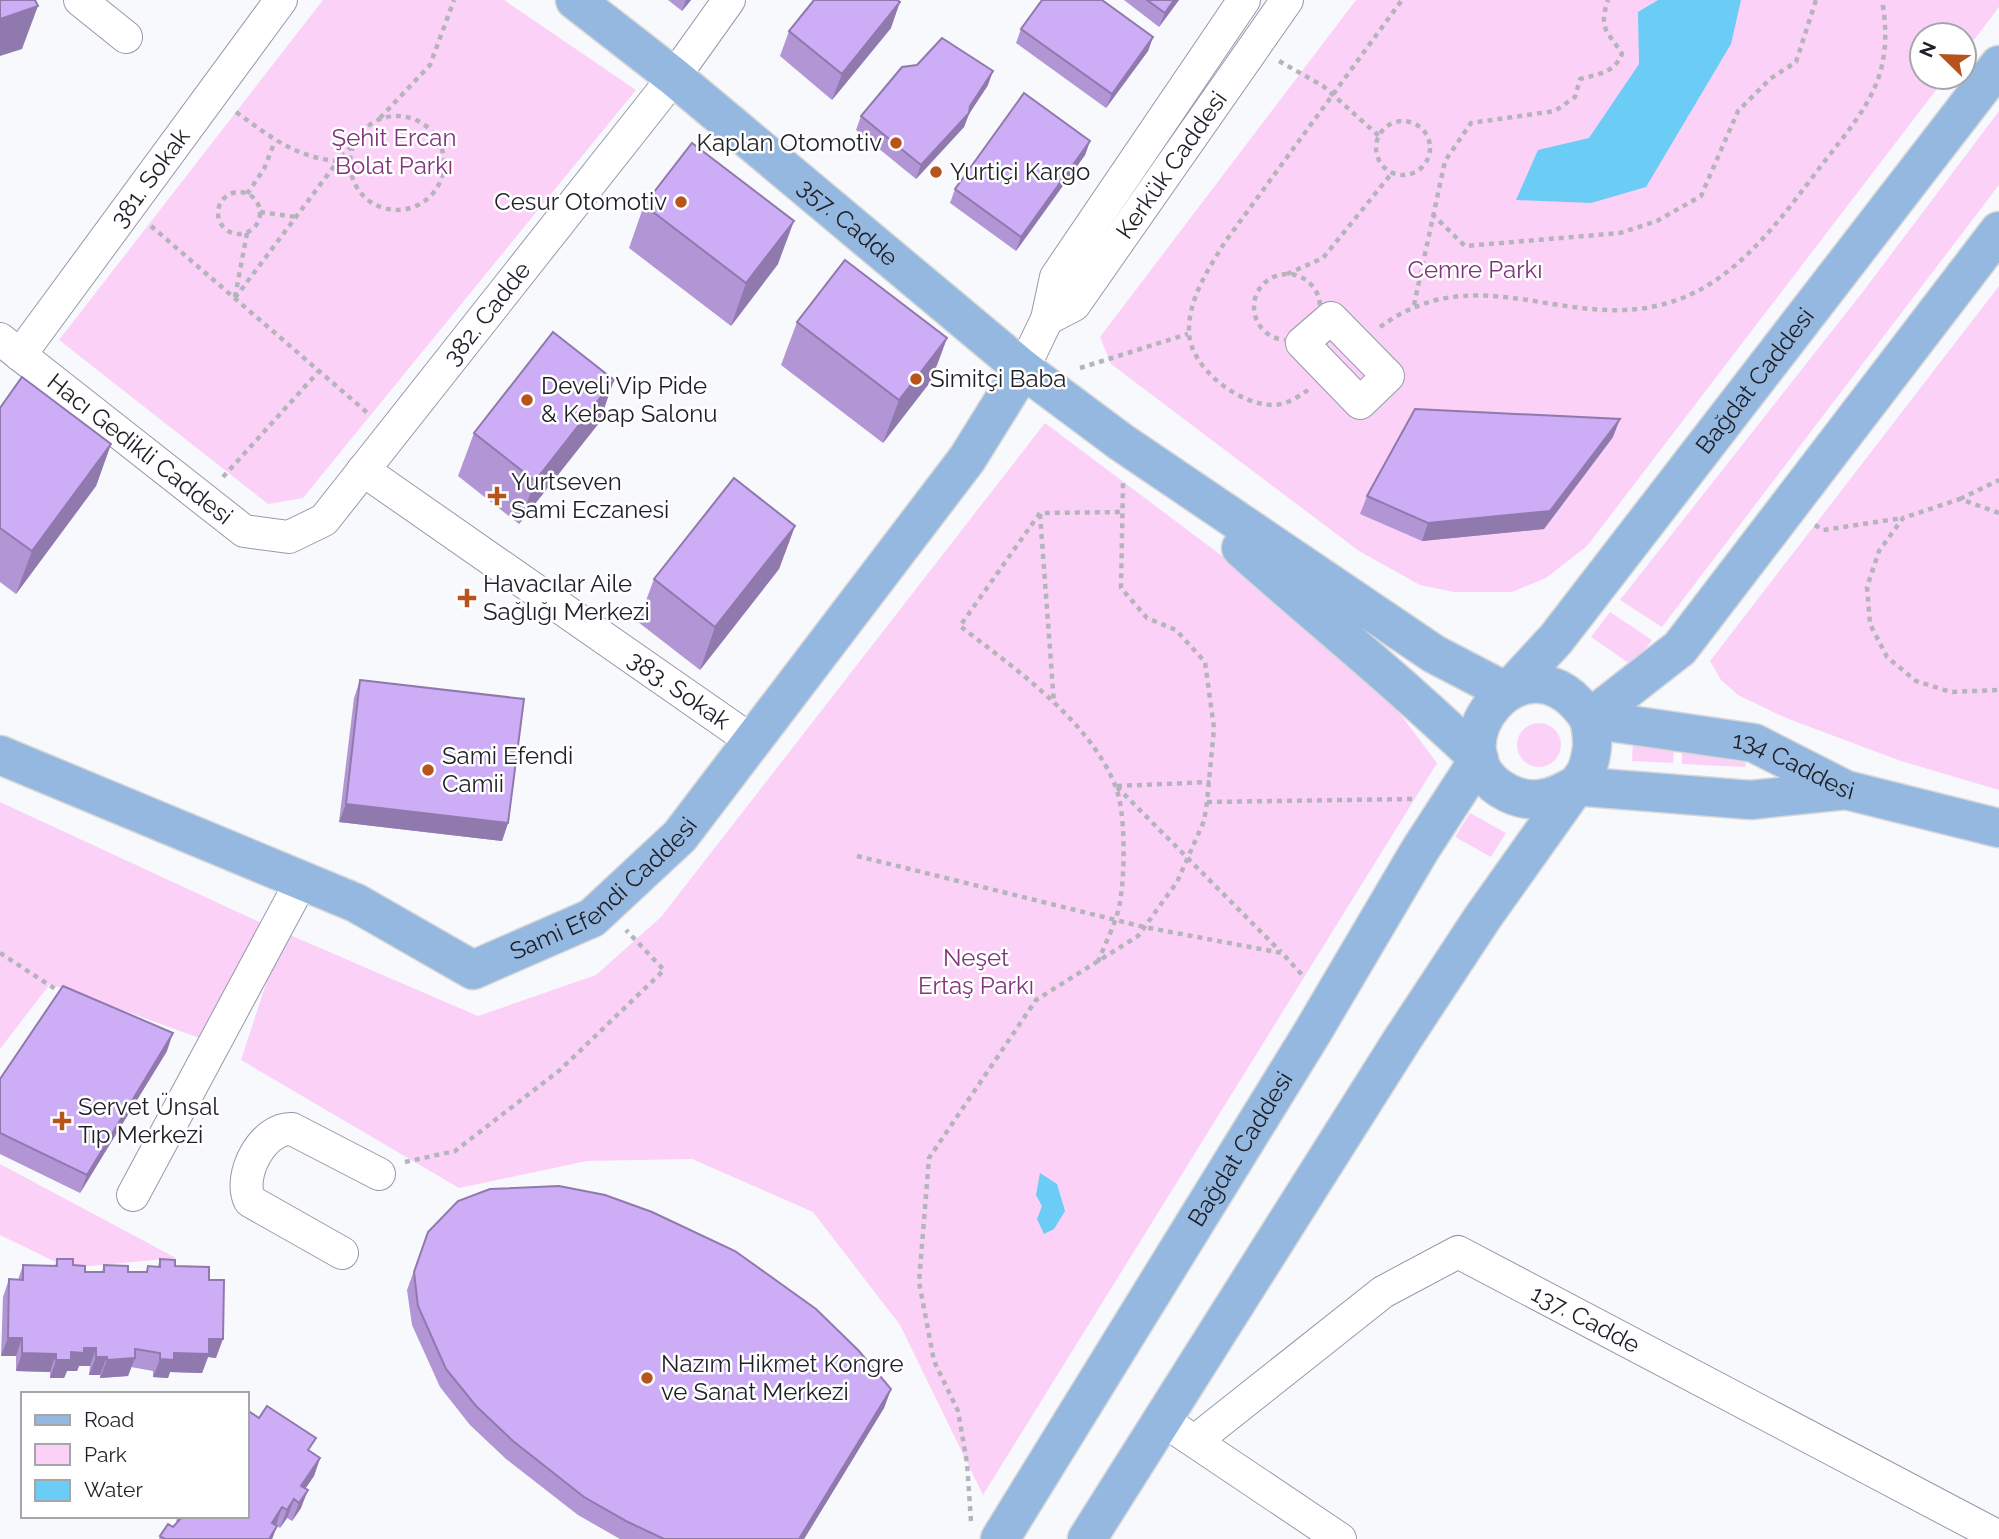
<svg xmlns="http://www.w3.org/2000/svg" width="1999" height="1539" viewBox="0 0 1999 1539" font-family="Raleway,sans-serif">
	<style>
		.green { fill: #fcd1f8 }
		.water { fill: #6bccf5 }
		.lines { fill: none; stroke-linecap: round; stroke-linejoin: round }
		.minor-casing { stroke: #9699ac; stroke-width: 34 }
		.major-casing { stroke: #d7d7d8; stroke-width: 41 }
		.path { stroke: #b4b5ba; stroke-width: 4.5; stroke-dasharray: 5 5; stroke-linecap: butt }
		.minor { stroke: #fff; stroke-width: 32 }
		.major { stroke: #95b8e1; stroke-width: 38 }
		.wall { fill: #b195d4 }
		.shaded-wall { fill: #9079ad }
		.building { fill: #ceadf7; stroke: #9079ad; stroke-width: 2 }
		.poi-dot { fill: #b7541c; stroke: #fff; stroke-width: 2.5 }
		.labels { text-anchor: middle; stroke-width: 5; stroke-linejoin: round; paint-order: stroke }
		.park-label { font-size: 24px; fill: #80357c; stroke: #fff }
		.poi-label { font-size: 24px; fill: #1f2027; stroke: #fff; text-anchor: start }
		.street-label { font-size: 24px; fill: #1f2027; stroke: #fff }
	</style>
	<rect width="100%" height="100%" fill="#f8f9fd"/>
	<g class="green">
		<path d="M323 0H504L636 90 303 498 268 504 59 340Z"/>
		<path d="M1356 0H1999V7L1964 53V35H1922V77H1946L1587 546 1546 578 1512 592H1454L1420 585 1359 551 1111 364 1100 337Z"/>
		<path d="M1999 111V185L1662 627 1620 600 1865 289Z"/>
		<path d="M1999 286V790L1901 761 1786 718 1738 695 1721 680 1710 661Z"/>
		<path d="M1045 423 1358 658 1437 763 983 1495 900 1325 813 1212 692 1159 587 1161 459 1188 241 1060 283 932 478 1016 596 975 661 917Z"/>
		<path d="M1610 612 1652 640 1633 666 1591 637Z"/>
		<circle cx="1539" cy="745" r="22"/>
		<path d="M1633 742 1674 750 1673 763 1632 761Z"/>
		<path d="M1682 752 1746 763 1745 767 1682 764Z"/>
		<path d="M0 802 266 925 205 1040 50 984 0 1049Z"/>
		<path d="M1470 813 1506 833 1491 857 1455 837Z"/>
		<path d="M0 1164 176 1258 68 1268 0 1235Z"/>
	</g>
	<g class="water">
		<path d="M1658 0H1741L1731 44 1646 187 1591 203 1516 200 1538 150 1589 138 1639 64 1638 12Z"/>
		<path d="M1040 1173 1057 1184 1065 1211 1054 1229 1044 1234 1037 1219 1042 1206 1036 1195Z"/>
	</g>
	<g class="lines">
		<defs>
			<g id="minor">
				<path d="M80 0 126 37"/>
				<path d="M1331 318 1388 376 1360 403 1302 343Z"/>
				<path id="s1" d="M1047 319 1074 305 1287 0"/>
				<path id="s2" d="M0 339 244 531 289 537 324 520 674 77 729 0"/>
				<path id="s3" d="M20 355 281 0"/>
				<path d="M1023 369 1047 319 1056 277 1244 0"/>
				<path id="s4" d="M363 470 752 741"/>
				<path d="M133 1195 302 880"/>
				<path d="M342 1253 250 1201C237 1176 263 1127 292 1129L379 1174"/>
				<path d="M1179 1431 1340 1539"/>
				<path id="s5" d="M1195 1441 1383 1292 1458 1252 1999 1537"/>
			</g>
			<g id="major">
				<path id="s6" d="M575 0 674 77 1023 369 1121 442 1434 654 1507 692 1556 639 1999 65"/>
				<path id="s7" d="M0 755 356 903 473 970 592 918 680 836 967 459 1023 369"/>
				<path id="s8" d="M1846 790 1751 800 1574 786C1552 799 1532 805 1508 793 1425 752 1526 622 1589 719L1754 743 1846 790 1999 828"/>
				<path id="s9" d="M1000 1539 1312 1033 1420 850 1479 759C1403 685 1320 619 1241 548"/>
				<path d="M1087 1539 1402 1040 1483 917 1586 772C1593 753 1594 739 1589 719L1680 648 1999 231"/>
			</g>
		</defs>
		<use href="#minor" class="minor-casing"/>
		<use href="#major" class="major-casing"/>
		<g class="path">
			<path d="M1279 61 1323 86 1379 136"/>
			<path d="M236 112C269 136 296 158 338 161L353 145"/>
			<circle cx="397" cy="163" r="47"/>
			<path d="M380 118 430 65 454 0"/>
			<circle cx="1403" cy="148" r="27"/>
			<circle cx="239" cy="213" r="21"/>
			<path d="M247 194 264 169 275 141"/>
			<path d="M260 212 296 217"/>
			<path d="M1432 214 1465 246 1620 233 1657 221 1701 196 1738 111 1770 79 1796 62 1816 0"/>
			<path d="M151 226 370 415"/>
			<path d="M1287 274 1323 258 1392 173"/>
			<circle cx="1287" cy="307" r="33"/>
			<path d="M235 297 247 233"/>
			<path d="M235 298 338 161"/>
			<path d="M1414 305 1445 161 1471 123 1555 111 1575 97 1580 79C1599 74 1614 73 1622 54 1608 31 1598 30 1608 0"/>
			<path d="M1380 327C1476 256 1564 331 1664 304 1735 286 1782 217 1824 162 1868 106 1895 75 1882 0"/>
			<path d="M1080 368 1188 334"/>
			<path d="M1308 390C1298 397 1286 405 1273 405 1239 405 1190 368 1189 332 1188 299 1209 268 1225 242L1402 0"/>
			<path d="M223 477 319 371"/>
			<path d="M1960 499 1999 480"/>
			<path d="M1999 513 1960 499 1903 518 1879 551 1867 587 1870 624 1887 657 1916 681 1951 692 1999 690"/>
			<path d="M1040 514 1054 704"/>
			<path d="M1815 525 1823 530 1902 518"/>
			<path d="M1117 786 1210 782"/>
			<path d="M1117 787 1281 952"/>
			<path d="M1207 802 1413 799"/>
			<path d="M857 856 1144 927 1282 953 1305 978"/>
			<path d="M0 953 63 994"/>
			<path d="M1098 962C1105 943 1117 922 1120 902 1125 874 1126 810 1115 785 1089 720 1014 668 960 626L1040 513 1123 512"/>
			<path d="M405 1162 455 1151 560 1070 664 970 626 930"/>
			<path d="M971 1521 967 1463 958 1411 934 1361 919 1282 929 1158 1036 1000 1138 936 1177 882 1204 821 1207 802 1214 728 1205 662 1176 630 1147 618 1121 588 1123 483"/>
		</g>
		<use href="#minor" class="minor"/>
		<use href="#major" class="major"/>
	</g>
	<g class="wall">
		<path d="M668 0H691L682 11Z"/>
		<path d="M1124 0H1179L1159 27Z"/>
		<path d="M891 28 832 100 780 56 789 31Z"/>
		<path d="M1021 29 1153 37 1148 51 1106 108 1016 43Z"/>
		<path d="M988 85 969 114 964 127 916 179 856 130 861 116Z"/>
		<path d="M1090 141 1085 155 1016 251 950 203 955 189Z"/>
		<path d="M644 205 778 264 731 326 629 248Z"/>
		<path d="M797 322 947 338 931 381 883 443 781 365Z"/>
		<path d="M614 380 599 423 519 524 458 476 474 433Z"/>
		<path d="M0 408 111 444 96 486 16 594 0 582Z"/>
		<path d="M1613 437 1544 529 1422 541 1360 514 1367 496Z"/>
		<path d="M795 526 779 569 700 670 638 622 654 579Z"/>
		<path d="M360 680 508 823 502 841 339 822 354 698Z"/>
		<path d="M167 1051 80 1193 0 1154V1079Z"/>
		<path d="M428 1232 891 1389 884 1408 804 1539H620L578 1515 506 1459 470 1425 440 1387 412 1325 407 1290Z"/>
		<path d="M57 1259 85 1272H102L104 1265 128 1272H146L148 1266H158L160 1259 209 1280 216 1358 208 1357 202 1373 170 1372 168 1378 153 1377V1371L131 1367 128 1376 100 1378V1375H89L90 1366H79L77 1371H67L64 1378H50V1372L16 1371V1356H1L3 1297 9 1279 18 1280 23 1265 55 1266Z"/>
		<path d="M311 1451 320 1458 314 1476 305 1488 301 1508 292 1521 287 1518 280 1528 276 1525 277 1526 272 1539H159L160 1536 173 1527 178 1522 176 1521 178 1516H247Z"/>
	</g>
	<g class="shaded-wall">
		<path d="M686 0H691L682 11Z"/>
		<path d="M1174 0H1179L1159 27 1165 13Z"/>
		<path d="M900 2 891 28 832 100 842 74Z"/>
		<path d="M38 6 22 49 0 56V19Z"/>
		<path d="M1153 37 1148 51 1106 108 1112 94Z"/>
		<path d="M993 71 988 85 969 114 964 127 916 179 921 165 970 106Z"/>
		<path d="M1090 141 1085 155 1016 251 1021 237Z"/>
		<path d="M794 221 778 264 731 326 746 283Z"/>
		<path d="M947 338 931 381 883 443 899 400Z"/>
		<path d="M614 380 599 423 519 524 535 481Z"/>
		<path d="M1620 419 1613 437 1544 529 1422 541 1428 523Z"/>
		<path d="M111 444 96 486 16 594 32 551Z"/>
		<path d="M795 526 779 569 700 670 715 627Z"/>
		<path d="M346 804 508 823 502 841 339 822Z"/>
		<path d="M173 1033 167 1051 80 1193 87 1175Z"/>
		<path d="M8 1338H22L16 1356H1Z"/>
		<path d="M209 1339H223L216 1358 208 1357 202 1373 170 1372 168 1378 153 1377 160 1359Z"/>
		<path d="M84 1348H96L90 1366H79L77 1371H67L64 1378H50L56 1360Z"/>
		<path d="M22 1353 56 1354 50 1372 16 1371Z"/>
		<path d="M96 1357H107L100 1375H89Z"/>
		<path d="M135 1358 128 1376 100 1378 107 1360Z"/>
		<path d="M891 1389 884 1408 804 1539H799Z"/>
		<path d="M320 1458 314 1476 297 1501 301 1486Z"/>
		<path d="M308 1490 301 1508 292 1521 299 1503Z"/>
		<path d="M294 1499 287 1518 280 1528 287 1510Z"/>
		<path d="M282 1507 276 1525 266 1539 272 1523Z"/>
		<path d="M277 1526 272 1539H269Z"/>
	</g>
	<g class="building">
		<path d="M0 0H35L38 6 0 19Z"/>
		<path d="M814 0H897L900 2 842 74 789 31Z"/>
		<path d="M1042 0H1102L1153 37 1112 94 1021 29Z"/>
		<path d="M1147 0H1174L1165 13Z"/>
		<path d="M942 38 993 71 970 106 969 113 921 165 861 116 902 67 917 65Z"/>
		<path d="M1024 93 1090 141 1021 237 955 189Z"/>
		<path d="M692 143 794 221 746 283 644 205Z"/>
		<path d="M845 260 947 338 899 400 797 322Z"/>
		<path d="M553 332 614 380 535 481 474 433Z"/>
		<path d="M22 377 111 444 32 551 0 528V408Z"/>
		<path d="M1415 409 1620 419 1550 511 1428 523 1367 496Z"/>
		<path d="M734 478 795 526 715 627 654 579Z"/>
		<path d="M360 680 524 699 508 823 346 804Z"/>
		<path d="M63 986 173 1033 87 1175 0 1133V1079Z"/>
		<path d="M559 1186 605 1195 652 1212 735 1251 816 1309 859 1351 891 1389 799 1539H664L628 1522 584 1497 513 1441 476 1406 446 1369 418 1306 414 1272 428 1232 458 1201 490 1189Z"/>
		<path d="M57 1259H73V1265L85 1266V1272H104V1265L128 1266V1272H147L148 1266 160 1267V1259L175 1260V1266L209 1267V1280H224L223 1339H209V1354L174 1353V1360L160 1359V1353L135 1349V1358L107 1360V1357H96V1348H84V1353L71 1352V1360H56V1354L22 1353V1338H8L9 1279 23 1280V1265L57 1266Z"/>
		<path d="M267 1406 316 1438 308 1450 320 1458 301 1486 308 1490 299 1503 294 1499 287 1510 282 1507 272 1523 277 1526 269 1539H165L160 1536 168 1524 173 1527 183 1516H247V1410L259 1418Z"/>
	</g>
	<g class="poi-dot">
		<circle cx="896" cy="143" r="7"/>
		<circle cx="936" cy="172" r="7"/>
		<circle cx="681" cy="202" r="7"/>
		<circle cx="916" cy="379" r="7"/>
		<circle cx="527" cy="400" r="7"/>
		<path d="M493.5 485.5h7v7h7v7h-7v7h-7v-7h-7v-7h7z"/>
		<path d="M463.5 587.5h7v7h7v7h-7v7h-7v-7h-7v-7h7z"/>
		<circle cx="428" cy="770" r="7"/>
		<path d="M58.5 1110.5h7v7h7v7h-7v7h-7v-7h-7v-7h7z"/>
		<circle cx="647" cy="1378" r="7"/>
	</g>
	<g class="labels">
		<g class="park-label">
			<text x="394" y="146">Şehit Ercan<tspan x="394" dy="28">Bolat Parkı</tspan></text>
			<text x="1475" y="278">Cemre Parkı</text>
			<text x="976" y="966">Neşet<tspan x="976" dy="28">Ertaş Parkı</tspan></text>
		</g>
		<g class="poi-label">
			<text x="882" y="151" text-anchor="end">Kaplan Otomotiv</text>
			<text x="950" y="180">Yurtiçi Kargo</text>
			<text x="667" y="210" text-anchor="end">Cesur Otomotiv</text>
			<text x="930" y="387">Simitçi Baba</text>
			<text x="541" y="394">Develi Vip Pide<tspan x="541" dy="28">&amp; Kebap Salonu</tspan></text>
			<text x="511" y="490">Yurtseven<tspan x="511" dy="28">Sami Eczanesi</tspan></text>
			<text x="483" y="592">Havacılar Aile<tspan x="483" dy="28">Sağlığı Merkezi</tspan></text>
			<text x="442" y="764">Sami Efendi<tspan x="442" dy="28">Camii</tspan></text>
			<text x="78" y="1115">Servet Ünsal<tspan x="78" dy="28">Tıp Merkezi</tspan></text>
			<text x="661" y="1372">Nazım Hikmet Kongre<tspan x="661" dy="28">ve Sanat Merkezi</tspan></text>
		</g>
		<g class="street-label">
			<text dy="8" stroke="none"><textPath href="#s1" startOffset="201">Kerkük Caddesi</textPath></text>
			<text dy="8" stroke="none"><textPath href="#s3" startOffset="220">381. Sokak</textPath></text>
			<text dy="8" stroke="none"><textPath href="#s6" startOffset="352">357. Cadde</textPath></text>
			<text dy="8" stroke="none"><textPath href="#s2" startOffset="658">382. Cadde</textPath></text>
			<text dy="8" stroke="none"><textPath href="#s6" startOffset="1561">Bağdat Caddesi</textPath></text>
			<text dy="8" stroke="none"><textPath href="#s2" startOffset="178">Hacı Gedikli Caddesi</textPath></text>
			<text dy="8" stroke="none"><textPath href="#s4" startOffset="385">383. Sokak</textPath></text>
			<text dy="8" stroke="none"><textPath href="#s8" startOffset="775">134 Caddesi</textPath></text>
			<text dy="8" stroke="none"><textPath href="#s7" startOffset="676">Sami Efendi Caddesi</textPath></text>
			<text dy="8" stroke="none"><textPath href="#s9" startOffset="458">Bağdat Caddesi</textPath></text>
			<text dy="8" stroke="none"><textPath href="#s5" startOffset="469">137. Cadde</textPath></text>
		</g>
	</g>
	<rect x="21" y="1392" width="228" height="126" fill="#ffffff" stroke="#a5a6a9" stroke-width="2"/>
	<rect x="35" y="1415" width="35" height="10" fill="#95b8e1" stroke="#a5a6a9" stroke-width="2"/>
	<text x="84" y="1427" font-size="21" fill="#1f2027">Road</text>
	<rect x="35" y="1444" width="35" height="21" fill="#fcd1f8" stroke="#a5a6a9" stroke-width="2"/>
	<text x="84" y="1462" font-size="21" fill="#1f2027">Park</text>
	<rect x="35" y="1480" width="35" height="21" fill="#6bccf5" stroke="#a5a6a9" stroke-width="2"/>
	<text x="84" y="1497" font-size="21" fill="#1f2027">Water</text>
	<g transform="translate(1943 56) rotate(293)"><circle r="33" fill="#ffffff" stroke="#a5a6a9" stroke-width="2"/>
	<path d="M0-5L12 26L0 18L-12 26Z" fill="#b7541c"/>
	<text y="-10" font-size="19" font-weight="bold" text-anchor="middle" fill="#1f2027">N</text>
	</g>
</svg>
